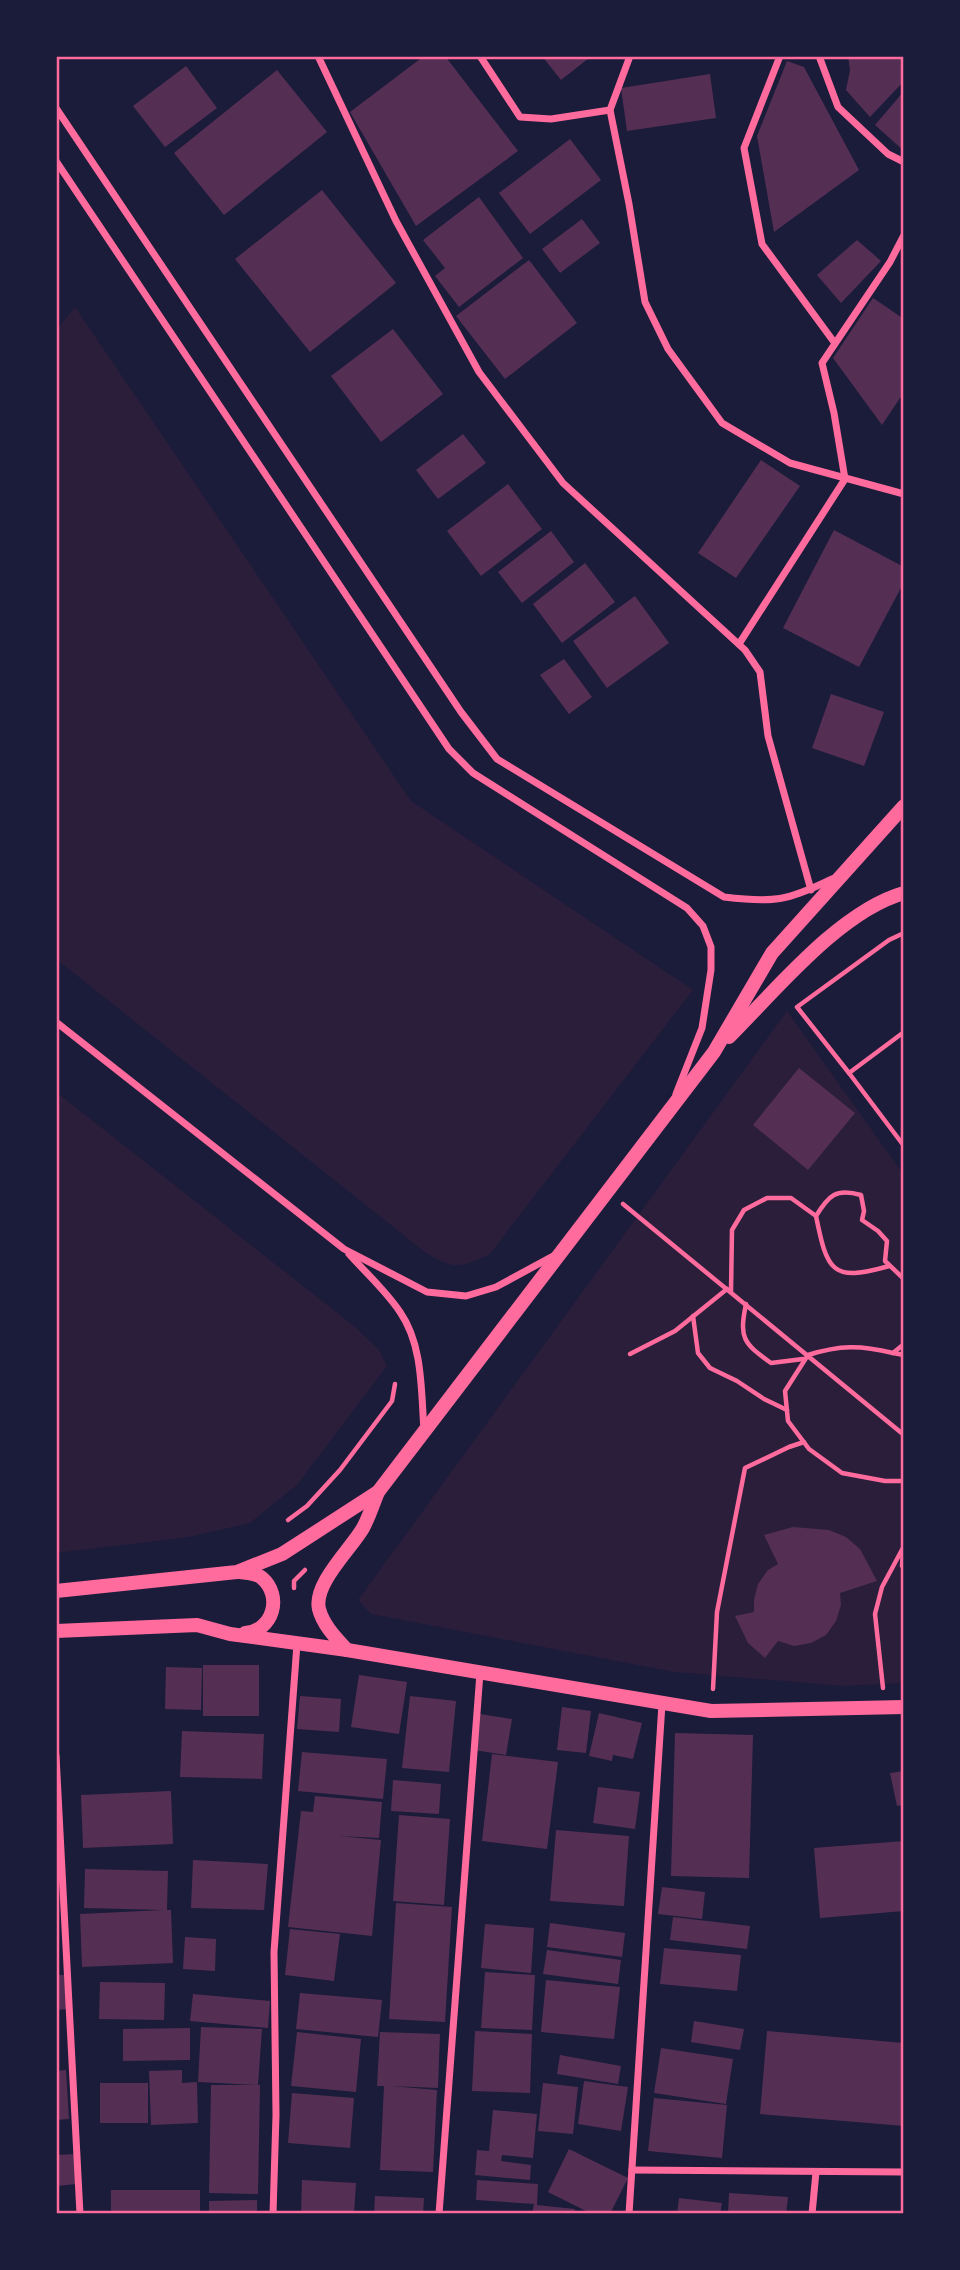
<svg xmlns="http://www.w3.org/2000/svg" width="960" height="2270" viewBox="0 0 960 2270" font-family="'Source Sans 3',sans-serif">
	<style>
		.green { fill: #2a1e3b }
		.building { fill: #542f53 }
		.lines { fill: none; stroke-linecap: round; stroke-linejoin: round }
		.path { stroke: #ff6b9d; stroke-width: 4.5 }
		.minor { stroke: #ff6b9d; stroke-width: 7 }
		.secondary { stroke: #ff6b9d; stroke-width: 14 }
		.neatline { fill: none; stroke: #ff6b9d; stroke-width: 2.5 }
	</style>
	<rect width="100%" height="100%" fill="#1b1b3a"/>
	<g class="green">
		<path d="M75 307 411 801 693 990 490 1254C461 1268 454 1270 426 1253L56 959V330Z"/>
		<path d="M787 1011 904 1175V1683L844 1686 674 1672 371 1614 358 1600Z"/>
		<path d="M56 1092 354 1326 379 1350 387 1366 297 1485 250 1523 189 1537 56 1553Z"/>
	</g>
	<g class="building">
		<path d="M424 56H445L518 151 416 226 350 112Z"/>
		<path d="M542 56H587L589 58 561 80Z"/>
		<path d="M848 56H904V81L870 117 846 90 850 70Z"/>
		<path d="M787 61 804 67 859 170 774 232 757 136Z"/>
		<path d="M186 66 217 108 165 147 133 106Z"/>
		<path d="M277 70 327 132 224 215 174 153Z"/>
		<path d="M710 74 716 118 627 131 621 88Z"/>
		<path d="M904 91V151L875 125Z"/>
		<path d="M570 139 601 180 530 234 499 193Z"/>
		<path d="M322 190 396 283 310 352 235 259Z"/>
		<path d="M479 197 523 258 459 307 435 276 445 268 423 240Z"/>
		<path d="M582 219 600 243 560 273 542 249Z"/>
		<path d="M857 240 881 261 841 303 817 275Z"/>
		<path d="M529 260 577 323 505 379 456 316Z"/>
		<path d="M873 298 904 319V392L882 425 833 358Z"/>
		<path d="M393 329 443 394 381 442 331 376Z"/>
		<path d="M463 434 486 463 438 499 416 470Z"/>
		<path d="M761 460 800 486 736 578 698 553Z"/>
		<path d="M508 484 542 529 481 576 447 531Z"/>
		<path d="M834 530 904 567V582L859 667 783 628Z"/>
		<path d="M551 531 574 562 522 603 498 572Z"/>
		<path d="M585 563 615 602 562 643 533 604Z"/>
		<path d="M635 596 669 643 607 688 573 641Z"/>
		<path d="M564 659 592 697 569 714 540 675Z"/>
		<path d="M831 694 884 712 864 766 812 748Z"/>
		<path d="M799 1068 855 1113 808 1170 753 1125Z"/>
		<path d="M793 1527 829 1530 846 1537 860 1549 877 1581 840 1593 841 1605 836 1621 826 1635 811 1643 794 1646 778 1641 765 1658 748 1643 735 1616 754 1612V1600L758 1584 768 1570 778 1564 764 1535Z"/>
		<rect x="203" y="1665" width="56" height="51"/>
		<path d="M166 1667 202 1668 201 1710 165 1709Z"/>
		<path d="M359 1675 407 1682 399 1734 351 1727Z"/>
		<path d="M300 1696 341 1699 339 1732 297 1729Z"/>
		<path d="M410 1696 456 1701 449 1772 402 1768Z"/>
		<path d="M562 1707 591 1711 586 1753 557 1750Z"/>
		<path d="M599 1713 642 1723 633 1759 613 1755 612 1761 589 1756Z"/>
		<path d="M480 1714 512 1719 506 1755 474 1750Z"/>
		<path d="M182 1731 264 1734 262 1779 180 1777Z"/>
		<path d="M675 1733 753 1735 749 1878 671 1876Z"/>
		<path d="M302 1752 387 1759 383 1799 298 1791Z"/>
		<path d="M492 1754 558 1762 547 1849 482 1841Z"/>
		<path d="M904 1771V1805L897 1806 890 1773Z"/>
		<path d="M393 1780 441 1784 439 1814 391 1811Z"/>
		<path d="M598 1787 640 1792 635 1829 593 1823Z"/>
		<path d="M171 1791 173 1844 83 1848 81 1795Z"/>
		<path d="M315 1796 382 1802 379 1838 339 1836 381 1840 372 1936 288 1927 301 1811 313 1812Z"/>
		<path d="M399 1815 450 1819 444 1905 393 1901Z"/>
		<path d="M556 1830 629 1836 624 1906 550 1901Z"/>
		<path d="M904 1841V1911L820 1918 814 1848Z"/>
		<path d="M193 1860 268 1864 264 1910 191 1908Z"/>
		<path d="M85 1869 168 1871 167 1910H171L173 1963 82 1967 80 1914 164 1910 84 1908Z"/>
		<path d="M662 1887 705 1892 702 1919 658 1914Z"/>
		<path d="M396 1903 452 1907 445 2022 389 2019Z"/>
		<path d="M673 1917 750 1926 747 1949 670 1940Z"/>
		<path d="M550 1923 625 1933 622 1957 547 1947Z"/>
		<path d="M485 1924 534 1928 531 1973 481 1968Z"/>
		<path d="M290 1929 340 1934 334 1981 285 1975Z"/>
		<path d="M185 1937 216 1939 215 1971 183 1969Z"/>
		<path d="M664 1948 741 1955 737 1991 660 1984Z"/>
		<path d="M547 1950 621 1960 618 1984 543 1974Z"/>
		<path d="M485 1972 535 1975 532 2030 481 2028Z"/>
		<path d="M56 1975H64L67 2009 56 2010Z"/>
		<path d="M546 1980 620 1987 614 2039 541 2032Z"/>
		<path d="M100 1982 165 1983 164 2020 99 2019Z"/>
		<path d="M300 1993 382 2000 378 2037 296 2029Z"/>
		<path d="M193 1994 270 2001 268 2028 190 2021Z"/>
		<path d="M694 2021 744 2029 740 2050 691 2042Z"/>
		<path d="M201 2027 262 2029 258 2085 198 2082Z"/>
		<path d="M190 2028V2060L123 2061V2029Z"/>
		<path d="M475 2031 532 2034 530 2093 472 2091Z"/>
		<path d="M767 2031 904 2043V2126L760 2114Z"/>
		<path d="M297 2032 361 2039 356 2092 291 2086Z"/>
		<path d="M380 2032 440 2034 438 2088 391 2086 437 2090 433 2172 380 2170 384 2086H377Z"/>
		<path d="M661 2048 733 2059 726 2104 654 2093Z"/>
		<path d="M560 2055 621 2066 618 2084 557 2074Z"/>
		<path d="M66 2070 69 2119 56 2120V2071Z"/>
		<path d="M182 2070V2083L197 2082 198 2123 151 2125 149 2071Z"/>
		<path d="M584 2081 628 2087 621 2131 578 2124Z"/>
		<rect x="100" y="2083" width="48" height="40"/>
		<path d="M543 2083 578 2087 573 2134 538 2131Z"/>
		<path d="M211 2085H260L258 2194 209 2193Z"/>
		<path d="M292 2093 354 2098 350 2148 288 2143Z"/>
		<path d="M654 2098 727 2105 722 2158 648 2151Z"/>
		<path d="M493 2110 537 2114 533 2158 502 2155 501 2161 531 2165 530 2180 475 2175 477 2150 489 2151Z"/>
		<path d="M569 2149 628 2178 610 2214H592L548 2192Z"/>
		<path d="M76 2154 77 2184 56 2186V2155Z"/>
		<path d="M302 2180 356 2183 354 2214H301Z"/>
		<path d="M477 2180 538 2184 537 2205 575 2209 574 2214H532L534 2204 476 2200Z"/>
		<rect x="111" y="2190" width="89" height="24"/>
		<path d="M729 2193 788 2197 786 2214H728Z"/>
		<path d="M375 2196 424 2198 423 2214H374Z"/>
		<path d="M679 2198 722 2203 720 2214H677Z"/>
		<path d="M257 2200V2214H209V2201Z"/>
	</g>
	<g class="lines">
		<g class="path">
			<path d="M904 1032 849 1073 904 1146"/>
			<path d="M849 1073 797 1007 889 940 904 933"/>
			<path d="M623 1204 904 1435"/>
			<path d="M816 1216C827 1270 831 1283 889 1266"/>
			<path d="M731 1292 732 1230 744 1210 767 1198H791L816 1216C829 1195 836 1188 861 1195L864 1211 862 1220 878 1231 887 1241 885 1261 904 1279"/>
			<path d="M746 1304C739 1338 743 1343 771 1363L803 1359"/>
			<path d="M693 1316 698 1353 710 1368 737 1381 764 1399 787 1410"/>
			<path d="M904 1344 893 1353 904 1355"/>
			<path d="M893 1353C860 1345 840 1345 808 1355L785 1391 788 1421 809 1449 842 1473 885 1481H904"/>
			<path d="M630 1354 675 1331 727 1289"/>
			<path d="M288 1520 307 1506 340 1470 392 1401 395 1384"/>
			<path d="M903 1550 902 1566 904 1568"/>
			<path d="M294 1588V1581L305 1570"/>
			<path d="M883 1688 875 1614 882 1587 904 1546"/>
			<path d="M713 1689 717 1612 745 1468 789 1447 804 1442"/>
		</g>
		<g class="minor">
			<path d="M318 56 396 221 479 372 563 483 745 650 760 672 768 736 811 890"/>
			<path d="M480 56 520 117 551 119 610 110"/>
			<path d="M630 56 610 110 629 204 645 302 668 349 722 423 790 463 904 494"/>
			<path d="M780 56 744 148 762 244 834 342"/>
			<path d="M819 56 838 107 888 154 904 162"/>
			<path d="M56 108 461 712 497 759 724 897C774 903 787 901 832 879"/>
			<path d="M56 161 449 749 473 773 687 908 703 926 711 947V970L702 1028 676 1094"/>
			<path d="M739 644 845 479 834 413 822 363 890 262 904 235"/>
			<path d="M56 1022 344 1249 427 1292 466 1296 496 1287 555 1255"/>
			<path d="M349 1254C366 1273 386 1291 400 1312 423 1345 421 1391 424 1430"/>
			<path d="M56 1756 80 2214"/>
			<path d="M632 2170 904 2172"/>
			<path d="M273 2214 276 2115 274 1952 297 1644"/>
			<path d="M439 2214 480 1673"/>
			<path d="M629 2214 662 1704"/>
			<path d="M812 2214 816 2172"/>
		</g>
		<g class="secondary">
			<path d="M729 1037C776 990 840 911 904 893"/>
			<path d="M240 1572C247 1573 256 1573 262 1578 283 1596 273 1631 245 1633"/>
			<path d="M56 1591 237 1572 282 1554 378 1492 714 1052 772 953 904 806"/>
			<path d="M56 1631 197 1625 230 1634 347 1650 711 1711 904 1707"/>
			<path d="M347 1650C336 1638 323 1625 319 1609 313 1584 351 1549 363 1528 369 1517 373 1504 378 1492"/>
		</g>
	</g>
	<rect width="960" height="2270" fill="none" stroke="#1b1b3a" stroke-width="116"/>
	<rect x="58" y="58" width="844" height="2154" class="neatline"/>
</svg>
